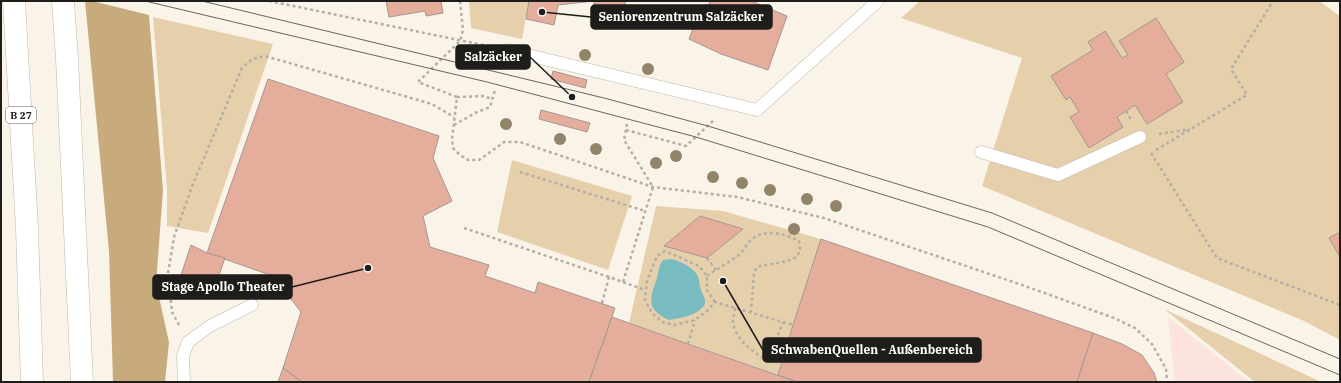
<svg xmlns="http://www.w3.org/2000/svg" width="1341" height="383" viewBox="0 0 1341 383" font-family="'IBM Plex Serif',serif">
	<style>
		.industrial { fill: #fde3dd }
		.green { fill: #e6d0ac }
		.forest { fill: #c7ab7d }
		.water { fill: #78bcc2 }
		.building { fill: #e5ae9c; stroke: #a49792 }
		.lines { fill: none; stroke-linecap: round; stroke-linejoin: round }
		.service-casing { stroke: #bfb8ad; stroke-width: 13 }
		.trunk-casing { stroke: #bfb8ad; stroke-width: 23 }
		.path { stroke: #b4afa5; stroke-width: 2.5; stroke-dasharray: 3 3; stroke-linecap: butt }
		.service { stroke: #fff; stroke-width: 12 }
		.trunk { stroke: #fff; stroke-width: 22 }
		.tram { stroke: #69655e; stroke-width: 1 }
		.tree { fill: #928469 }
		.labels { text-anchor: middle; stroke-width: 3.5; stroke-linejoin: round; paint-order: stroke }
		.shield { fill: #fff; stroke: #62615e; stroke-width: 1 }
		.shield-label { font-size: 10px; font-weight: bold; fill: #1f1d19 }
		.leader { fill: none; stroke: #1f1d19; stroke-width: 1.5 }
		.callout-dot { fill: #1f1d19; stroke: #fff; stroke-width: 1.5 }
		.callout { fill: #1f1d19; stroke: #1f1d19; stroke-width: 1.5 }
		.callout-label { font-size: 12px; text-anchor: middle; font-weight: bold; fill: #fff }
	</style>
	<rect width="100%" height="100%" fill="#faf3e7"/>
	<path class="industrial" d="M1168 317 1249 382H1175Z"/>
	<g class="green">
		<path d="M469 1H529L522 39 471 28Z"/>
		<path d="M920 1H1319L1340 16V340L1304 321 982 186 1022 58 901 18Z"/>
		<path d="M153 17 273 44 208 233 167 226V190Z"/>
		<path d="M512 160 632 196 608 270 497 232Z"/>
		<path d="M656 206 723 211 821 239 793 325 778 375 629 323Z"/>
		<path d="M1164 309 1317 380V382H1255Z"/>
	</g>
	<path class="forest" d="M85 1H92L149 15 163 190 156 284 169 342 165 382H113L109 251Z"/>
	<path class="water" d="M671 259C680 261 693 267 697 275 700 279 699 285 701 290 703 296 708 301 703 307 696 316 679 318 669 320 645 309 650 298 657 278 659 271 658 267 663 260Z"/>
	<g class="building">
		<path d="M386 1H441L443 13 426 16 425 11 389 17Z"/>
		<path d="M529 1H594L558 5 554 25 526 19Z"/>
		<path d="M594 1H626H625L626 16 597 20Z"/>
		<path d="M710 1H751L787 16 768 70 721 54 689 39 702 6 708 7Z"/>
		<path d="M1156 18 1184 62 1166 74 1183 102 1147 124 1135 105 1117 117 1123 127 1089 148 1070 117 1079 112 1070 97 1066 100 1051 76 1093 50 1088 42 1105 31 1122 58 1128 55 1119 41Z"/>
		<path d="M553 71 587 80 585 88 551 79Z"/>
		<path d="M268 79 439 136 433 158 452 201 423 216 430 247 489 265 485 276 535 293 538 282 615 308 589 382H302L283 368 301 312 273 276 207 253Z"/>
		<path d="M541 110 590 123 587 132 539 119Z"/>
		<path d="M700 216 743 229 707 258 664 246Z"/>
		<path d="M1340 232V257L1329 238Z"/>
		<path d="M821 239 1093 333 1077 382H797L778 375 793 325Z"/>
		<path d="M191 245 207 253 225 258 213 292 179 281Z"/>
		<path d="M612 317 688 344 797 382H589Z"/>
		<path d="M1093 333 1122 344 1142 355 1154 373 1157 382H1077Z"/>
		<path d="M283 368 302 382H278Z"/>
	</g>
	<g class="lines">
		<defs>
			<g id="service">
				<path d="M507 50 757 110 878 1"/>
				<path d="M981 152 1058 175 1140 137"/>
				<path d="M184 382 183 356 188 342 210 326 252 305"/>
			</g>
			<g id="trunk">
				<path d="M14 1 27 228 32 382"/>
				<path d="M63 1 67 59 82 382"/>
			</g>
		</defs>
		<use href="#service" class="service-casing"/>
		<use href="#trunk" class="trunk-casing"/>
		<g class="path">
			<path d="M269 1 488 46"/>
			<path d="M460 1 463 30 460 41 418 82 457 97 452 139 453 148 460 155 468 160H479L504 142H520L653 187 737 197 824 218 1025 286 1114 318 1135 328 1152 344 1166 369 1167 382"/>
			<path d="M486 50 484 57 490 59"/>
			<path d="M457 97 483 96 492 99"/>
			<path d="M1126 111 1131 120"/>
			<path d="M454 125 475 113 490 107 495 90"/>
			<path d="M626 130 686 146 714 120"/>
			<path d="M1159 134 1190 129"/>
			<path d="M1156 150 1247 95 1231 69 1273 1"/>
			<path d="M1151 153 1217 258 1340 305"/>
			<path d="M520 172 645 211"/>
			<path d="M464 228 609 277"/>
			<path d="M707 258 716 270"/>
			<path d="M707 276C718 268 730 262 740 254 744 250 746 245 750 241 763 228 784 233 799 241L800 248 798 256C785 264 771 263 757 267L754 273 751 312"/>
			<path d="M623 282 645 290"/>
			<path d="M715 302 707 290V276L699 266 665 251 657 256 647 281 645 300 652 313 662 322 674 325 695 320 707 311 715 302 793 325"/>
			<path d="M602 303 609 277 623 282 653 187 624 140 627 124"/>
			<path d="M735 308C735 312 733 316 733 321 734 339 753 352 768 361L783 322"/>
			<path d="M179 325 172 312 168 273 174 237 193 184 242 68C250 60 253 58 265 56L432 104 454 117"/>
			<path d="M688 344 695 320"/>
		</g>
		<use href="#service" class="service"/>
		<use href="#trunk" class="trunk"/>
		<g class="tram">
			<path d="M145 1 487 82 696 137 988 227 1340 375"/>
			<path d="M202 1 604 98 708 126 992 213 1340 359"/>
		</g>
	</g>
	<g class="tree">
		<circle cx="585" cy="55" r="6"/>
		<circle cx="648" cy="69" r="6"/>
		<circle cx="506" cy="124" r="6"/>
		<circle cx="560" cy="139" r="6"/>
		<circle cx="596" cy="149" r="6"/>
		<circle cx="676" cy="156" r="6"/>
		<circle cx="656" cy="163" r="6"/>
		<circle cx="713" cy="177" r="6"/>
		<circle cx="742" cy="183" r="6"/>
		<circle cx="770" cy="190" r="6"/>
		<circle cx="807" cy="199" r="6"/>
		<circle cx="836" cy="206" r="6"/>
		<circle cx="794" cy="229" r="6"/>
	</g>
	<g class="labels">
		<rect class="shield" x="6" y="107" width="30" height="16" rx="3"/>
		<g class="shield-label">
			<text x="21" y="119">B 27</text>
		</g>
	</g>
	<path class="leader" d="M542 12L591 17M572 97L530 57M368 268L292 287M723 281L763 350"/>
	<g class="callout-dot">
		<circle cx="542" cy="12" r="4"/>
		<circle cx="572" cy="97" r="4"/>
		<circle cx="368" cy="268" r="4"/>
		<circle cx="723" cy="281" r="4"/>
	</g>
	<g class="callout">
		<rect x="591" y="5" width="181" height="24" rx="4"/>
		<rect x="456" y="45" width="74" height="24" rx="4"/>
		<rect x="153" y="275" width="139" height="24" rx="4"/>
		<rect x="763" y="338" width="218" height="24" rx="4"/>
	</g>
	<g class="callout-label">
		<text x="681" y="21">Seniorenzentrum Salzäcker</text>
		<text x="493" y="61">Salzäcker</text>
		<text x="223" y="291">Stage Apollo Theater</text>
		<text x="872" y="354">SchwabenQuellen - Außenbereich</text>
	</g>
	<rect width="1341" height="383" fill="none" stroke="#1f1d19" stroke-width="4"/>
</svg>
